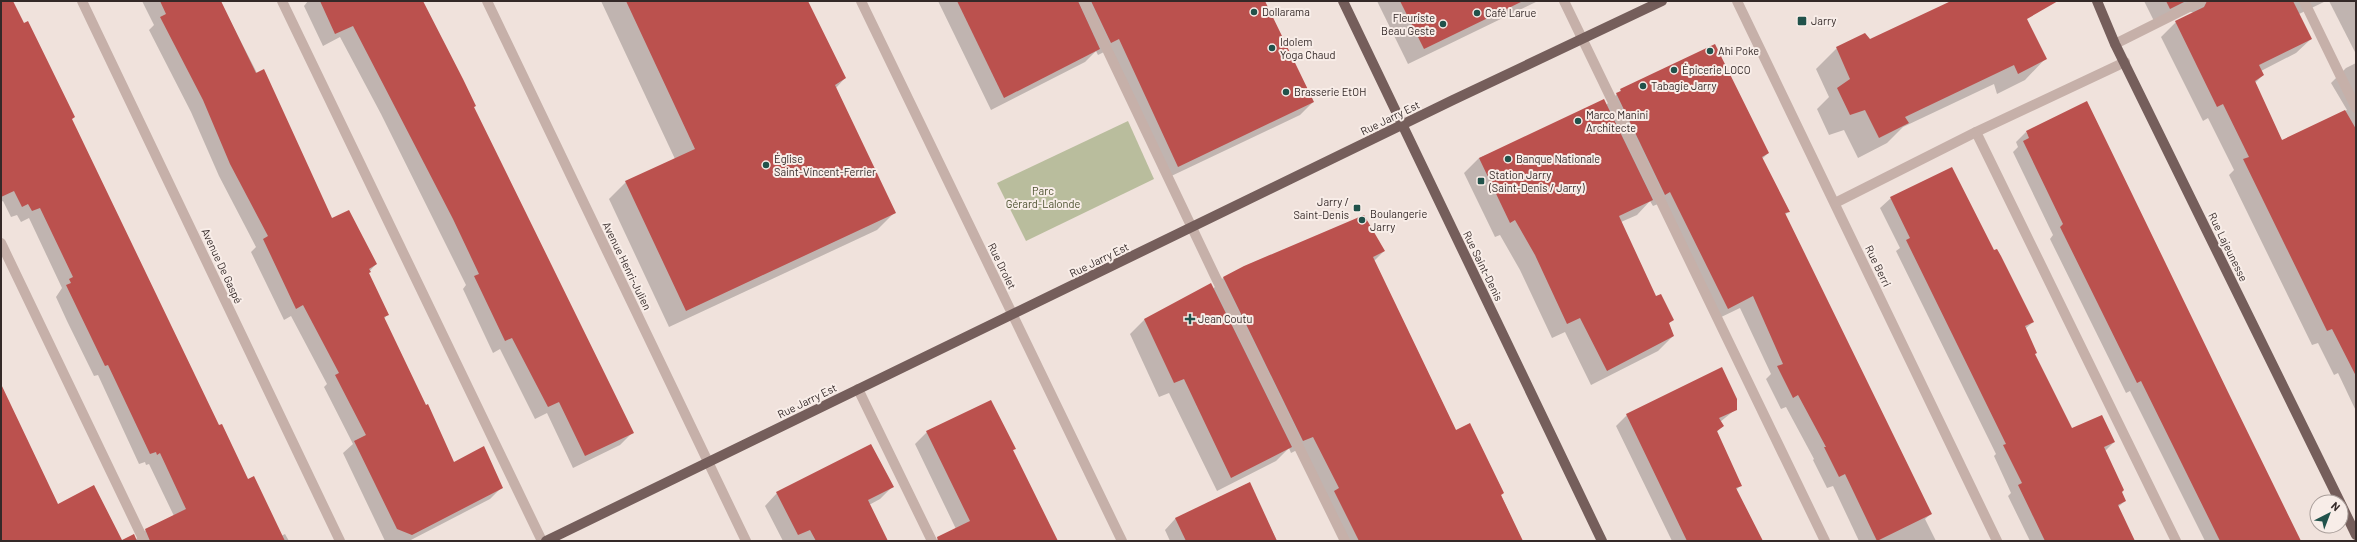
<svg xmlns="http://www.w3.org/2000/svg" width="2357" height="542" viewBox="0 0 2357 542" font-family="Barlow,sans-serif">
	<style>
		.green { fill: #b9bd9d }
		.shadow { fill: #0003 }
		.building { fill: #bb514e }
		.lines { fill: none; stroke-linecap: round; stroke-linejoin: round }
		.minor { stroke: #c6b0a9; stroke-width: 10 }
		.major { stroke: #755e5b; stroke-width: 10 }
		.poi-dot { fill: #21524b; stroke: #f8ede8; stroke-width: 1.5 }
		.labels { text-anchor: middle; stroke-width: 4; stroke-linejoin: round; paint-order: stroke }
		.poi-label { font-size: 11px; fill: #342928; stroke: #f8ede8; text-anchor: start }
		.street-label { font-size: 11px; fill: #342928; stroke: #f8ede8 }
		.park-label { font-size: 11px; fill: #4b502e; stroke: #f8ede8 }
	</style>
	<rect width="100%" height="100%" fill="#f0e2dc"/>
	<path class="green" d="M1128 121 1154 179 1026 241 997 183Z"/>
	<g class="shadow">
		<path d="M1 1H12L218 426 247 480 281 536 285 534 289 541H122L135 540 146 530 174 516 149 464 146 465 145 462 139 464 98 375 94 376 67 321 56 297 62 288 29 218 21 222 17 215 11 217 3 201 1 202Z"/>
		<path d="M142 1H220L332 219 376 264 368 273 388 314 384 319 453 463 502 487 490 499 409 541H385L343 453 353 444 324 387 327 384 291 316 284 320 251 252 256 247 219 176 191 112 149 30 154 25Z"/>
		<path d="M308 1H414L475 106 473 108 632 433 620 445 573 468 547 413 535 419 500 349 493 353 463 289 466 285 381 114 340 37 323 46 304 6Z"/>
		<path d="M601 1H807L845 78 836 88 894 213 877 230 669 327 609 199 626 182 675 159Z"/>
		<path d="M938 1H1264L1313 102 1300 115 1165 179 1106 51 1098 55 1096 51 1085 62 991 110Z"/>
		<path d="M1377 1H1538L1408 64Z"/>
		<path d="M2017 1 2045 59 2025 80 1997 94 1994 84 1903 127 1887 143 1858 158 1844 130 1829 135 1817 109 1829 97 1816 69 1837 48Z"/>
		<path d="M2144 1H2326L2299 14 2311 39 2296 53 2261 71 2263 75 2255 83 2282 141 2347 110 2331 83 2346 68 2356 63V411L2338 373 2334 375 2318 343 2312 345 2229 175 2234 170 2208 118 2203 121 2161 37 2176 22 2194 13 2183 9 2155 23Z"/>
		<path d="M2329 1H2356V54Z"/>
		<path d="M1621 90 1768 153 1762 159 1789 211 1785 215 1931 514 1925 519 1936 541H1859L1833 486 1827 488 1813 460 1814 459 1786 407 1781 409 1766 379 1771 374 1740 308 1715 320 1658 204 1653 206 1650 201 1637 215 1621 222 1656 298 1672 320 1668 324 1673 336 1658 351 1591 385 1565 332 1552 338 1520 270 1500 235 1495 237 1464 173 1479 158 1606 105Z"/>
		<path d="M2026 132 2300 541H2205L2130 391 2126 393 2050 239 2053 235 2013 152 2018 147 2016 142Z"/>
		<path d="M1891 198 1994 252 2033 322 2025 329 2034 354 2072 430 2114 442 2105 451 2125 501 2118 507 2134 541H2030L2008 496 2011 493 1994 456 1996 454 1896 251 1900 248 1880 208Z"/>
		<path d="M1384 251 1374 261 1456 431 1501 495 1522 541H1341L1301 448 1291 453 1289 448 1276 461 1217 491 1169 393 1159 397 1130 334 1144 320 1211 285 1213 289 1223 278 1245 267Z"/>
		<path d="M1722 369 1736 409 1720 422 1722 426 1716 433 1741 485 1736 490 1762 541H1672L1616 426 1627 415Z"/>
		<path d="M927 432 1015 448 1012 451 1057 541H935L956 529 915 444Z"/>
		<path d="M1249 483 1277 541H1170L1165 530 1175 519Z"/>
		<path d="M892 487 880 499 869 505 887 541H783L765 506 777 493Z"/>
	</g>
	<g class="building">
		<path d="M1 1H13L24 23 28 21 75 117 72 119 219 425 222 424 248 479 254 476 285 541H150L145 529 186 509 160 453 157 455 156 452 150 454 108 365 105 366 78 310 66 285 71 283 69 279 73 277 40 208 32 211 28 204 22 207 14 191 1 197Z"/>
		<path d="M160 1H221L256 73 264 69 332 218 349 210 377 264 369 269 371 272 369 273 389 315 384 317 426 405 428 404 454 462 484 446 503 488 412 535 397 529 354 441 366 435 335 375 339 373 303 305 296 309 263 239 268 236 230 164 203 100 160 17 166 14Z"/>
		<path d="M320 1H423L463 79 476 106 474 107 634 433 585 456 559 402 548 407 512 338 505 341 474 276 479 274 453 219 353 26 335 34Z"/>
		<path d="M626 1H808L846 78 835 85 896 213 686 311 625 181 695 149Z"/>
		<path d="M957 1H1078L1100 49 1004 98Z"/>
		<path d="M1091 1H1265L1314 102 1178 167 1119 39 1111 43Z"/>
		<path d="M1400 1H1523L1424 49Z"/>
		<path d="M1951 1H2058L2027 19 2047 59 2018 74 2014 65 1905 117 1909 123 1879 138 1865 110 1850 115 1837 88 1850 79 1836 47 1865 33 1870 39Z"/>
		<path d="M2166 1H2186L2170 9Z"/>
		<path d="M2207 1H2293L2312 39 2259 65 2264 75 2255 81 2282 140 2345 110 2356 129V376L2332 329 2327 331 2243 159 2249 157 2223 104 2217 107 2175 21 2204 7Z"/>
		<path d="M1715 44 1769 153 1762 157 1790 212 1785 213 1932 514 1877 541 1845 474 1839 477 1824 447H1826L1798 395 1793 398 1777 366 1783 364 1753 296 1728 309 1670 192 1665 195 1616 93 1621 91 1620 89Z"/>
		<path d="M1604 99 1653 200 1619 216 1656 296 1661 294 1674 320 1669 323 1674 336 1607 371 1580 318 1567 324 1535 255 1515 220 1510 223 1479 158Z"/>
		<path d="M2087 101 2228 392 2301 541H2220L2141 381 2137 383 2060 227 2063 224 2023 141 2029 138 2026 131Z"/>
		<path d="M1952 167 1994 250 1997 249 2001 256 2034 322 2025 326 2037 353 2035 354 2072 428 2102 415 2115 442 2104 447 2124 490 2122 492 2126 501 2118 505 2135 541H2045L2018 485 2022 483 2003 445 2006 444 1906 240 1910 238 1890 197Z"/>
		<path d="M1364 215 1385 251 1373 257 1456 430 1470 423 1504 493 1501 495 1523 541H1359L1334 491 1339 488 1313 437 1303 441 1223 277 1244 266Z"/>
		<path d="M1211 283 1292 447 1231 478 1184 379 1174 383 1144 319Z"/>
		<path d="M1722 367 1737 399V410L1719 418 1724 426 1717 431 1742 486 1736 488 1763 541H1687L1626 414Z"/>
		<path d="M1 384 58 504 94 485 122 540 134 534 137 541H1Z"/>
		<path d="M991 400 1016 449 1013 450 1058 541H938L937 537 970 521 926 431Z"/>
		<path d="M871 444 894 487 868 500 888 541H816L810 530 798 535 776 492Z"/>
		<path d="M1250 482 1277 541H1186L1175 518Z"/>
	</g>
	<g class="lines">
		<g class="minor">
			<path d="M82 1 340 541"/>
			<path d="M282 1 542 541"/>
			<path d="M487 1 746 541"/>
			<path d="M861 1 1122 541"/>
			<path d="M1084 1 1215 276 1345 541"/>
			<path d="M1564 1 1825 541"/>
			<path d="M1737 1 1997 541"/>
			<path d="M2304 1 2356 108"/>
			<path d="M2115 44 2201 1"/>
			<path d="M1976 132 2176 541"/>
			<path d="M1835 203 1976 132 2125 62"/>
			<path d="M1 243 144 541"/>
			<path d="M858 389 932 541"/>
		</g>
		<g class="major">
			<path d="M1343 1 1602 541"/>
			<path d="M2097 1 2115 44 2340 502"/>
			<path d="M2341 504 2356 535"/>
			<path d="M546 541 1453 100 1662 1"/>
		</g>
	</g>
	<g class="poi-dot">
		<circle cx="1254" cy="12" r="4"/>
		<circle cx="1477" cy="13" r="4"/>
		<rect x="1797" y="16" width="10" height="10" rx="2"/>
		<circle cx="1443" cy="24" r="4"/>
		<circle cx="1272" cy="48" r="4"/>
		<circle cx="1710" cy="51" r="4"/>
		<circle cx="1674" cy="70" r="4"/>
		<circle cx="1643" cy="86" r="4"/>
		<circle cx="1286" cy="92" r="4"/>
		<circle cx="1578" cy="121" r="4"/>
		<circle cx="1508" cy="159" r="4"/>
		<circle cx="766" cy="165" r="4"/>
		<rect x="1477" y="177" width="8" height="8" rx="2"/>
		<rect x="1353" y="204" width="8" height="8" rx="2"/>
		<circle cx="1362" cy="220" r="4"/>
		<path d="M1188 313h4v4h4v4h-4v4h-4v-4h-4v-4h4z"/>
	</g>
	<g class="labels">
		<g class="poi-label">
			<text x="1262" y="16">Dollarama</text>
			<text x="1485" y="17">Café Larue</text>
			<text x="1435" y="22" text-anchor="end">Fleuriste<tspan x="1435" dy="13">Beau Geste</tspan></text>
			<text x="1811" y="25">Jarry</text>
			<text x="1280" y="46">Idolem<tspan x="1280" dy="13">Yoga Chaud</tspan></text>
			<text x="1718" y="55">Ahi Poke</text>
			<text x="1682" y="74">Épicerie LOCO</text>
			<text x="1651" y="90">Tabagie Jarry</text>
			<text x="1294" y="96">Brasserie EtOH</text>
			<text x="1586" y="119">Marco Manini<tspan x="1586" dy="13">Architecte</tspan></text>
			<text x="774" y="163">Église<tspan x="774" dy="13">Saint-Vincent-Ferrier</tspan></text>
			<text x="1516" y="163">Banque Nationale</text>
			<text x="1489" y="179">Station Jarry<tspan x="1489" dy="13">(Saint-Denis / Jarry)</tspan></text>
			<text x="1349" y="206" text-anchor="end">Jarry /<tspan x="1349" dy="13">Saint-Denis</tspan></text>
			<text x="1370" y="218">Boulangerie<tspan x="1370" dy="13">Jarry</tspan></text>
			<text x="1198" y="323">Jean Coutu</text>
		</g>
		<g class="street-label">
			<text transform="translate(1390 118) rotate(-26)" y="4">Rue Jarry Est</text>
			<text transform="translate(2228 247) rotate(64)" y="4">Rue Lajeunesse</text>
			<text transform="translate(1099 260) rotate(-26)" y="4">Rue Jarry Est</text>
			<text transform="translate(222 266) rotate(65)" y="4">Avenue De Gaspé</text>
			<text transform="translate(627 266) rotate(64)" y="4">Avenue Henri-Julien</text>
			<text transform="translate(1002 266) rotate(64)" y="4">Rue Drolet</text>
			<text transform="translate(1483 266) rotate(64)" y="4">Rue Saint-Denis</text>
			<text transform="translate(1878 266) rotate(64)" y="4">Rue Berri</text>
			<text transform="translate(807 401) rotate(-26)" y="4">Rue Jarry Est</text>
		</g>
		<g class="park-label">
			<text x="1043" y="195">Parc<tspan x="1043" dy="13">Gérard-Lalonde</tspan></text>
		</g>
	</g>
	<rect width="2357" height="542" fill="none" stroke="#342928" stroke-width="4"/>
	<g transform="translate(2329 514) rotate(42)"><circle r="19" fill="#f8ede8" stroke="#aa9f9b"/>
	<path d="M0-3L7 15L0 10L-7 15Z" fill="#21524b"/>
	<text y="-6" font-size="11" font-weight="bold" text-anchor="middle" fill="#342928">N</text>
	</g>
</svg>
